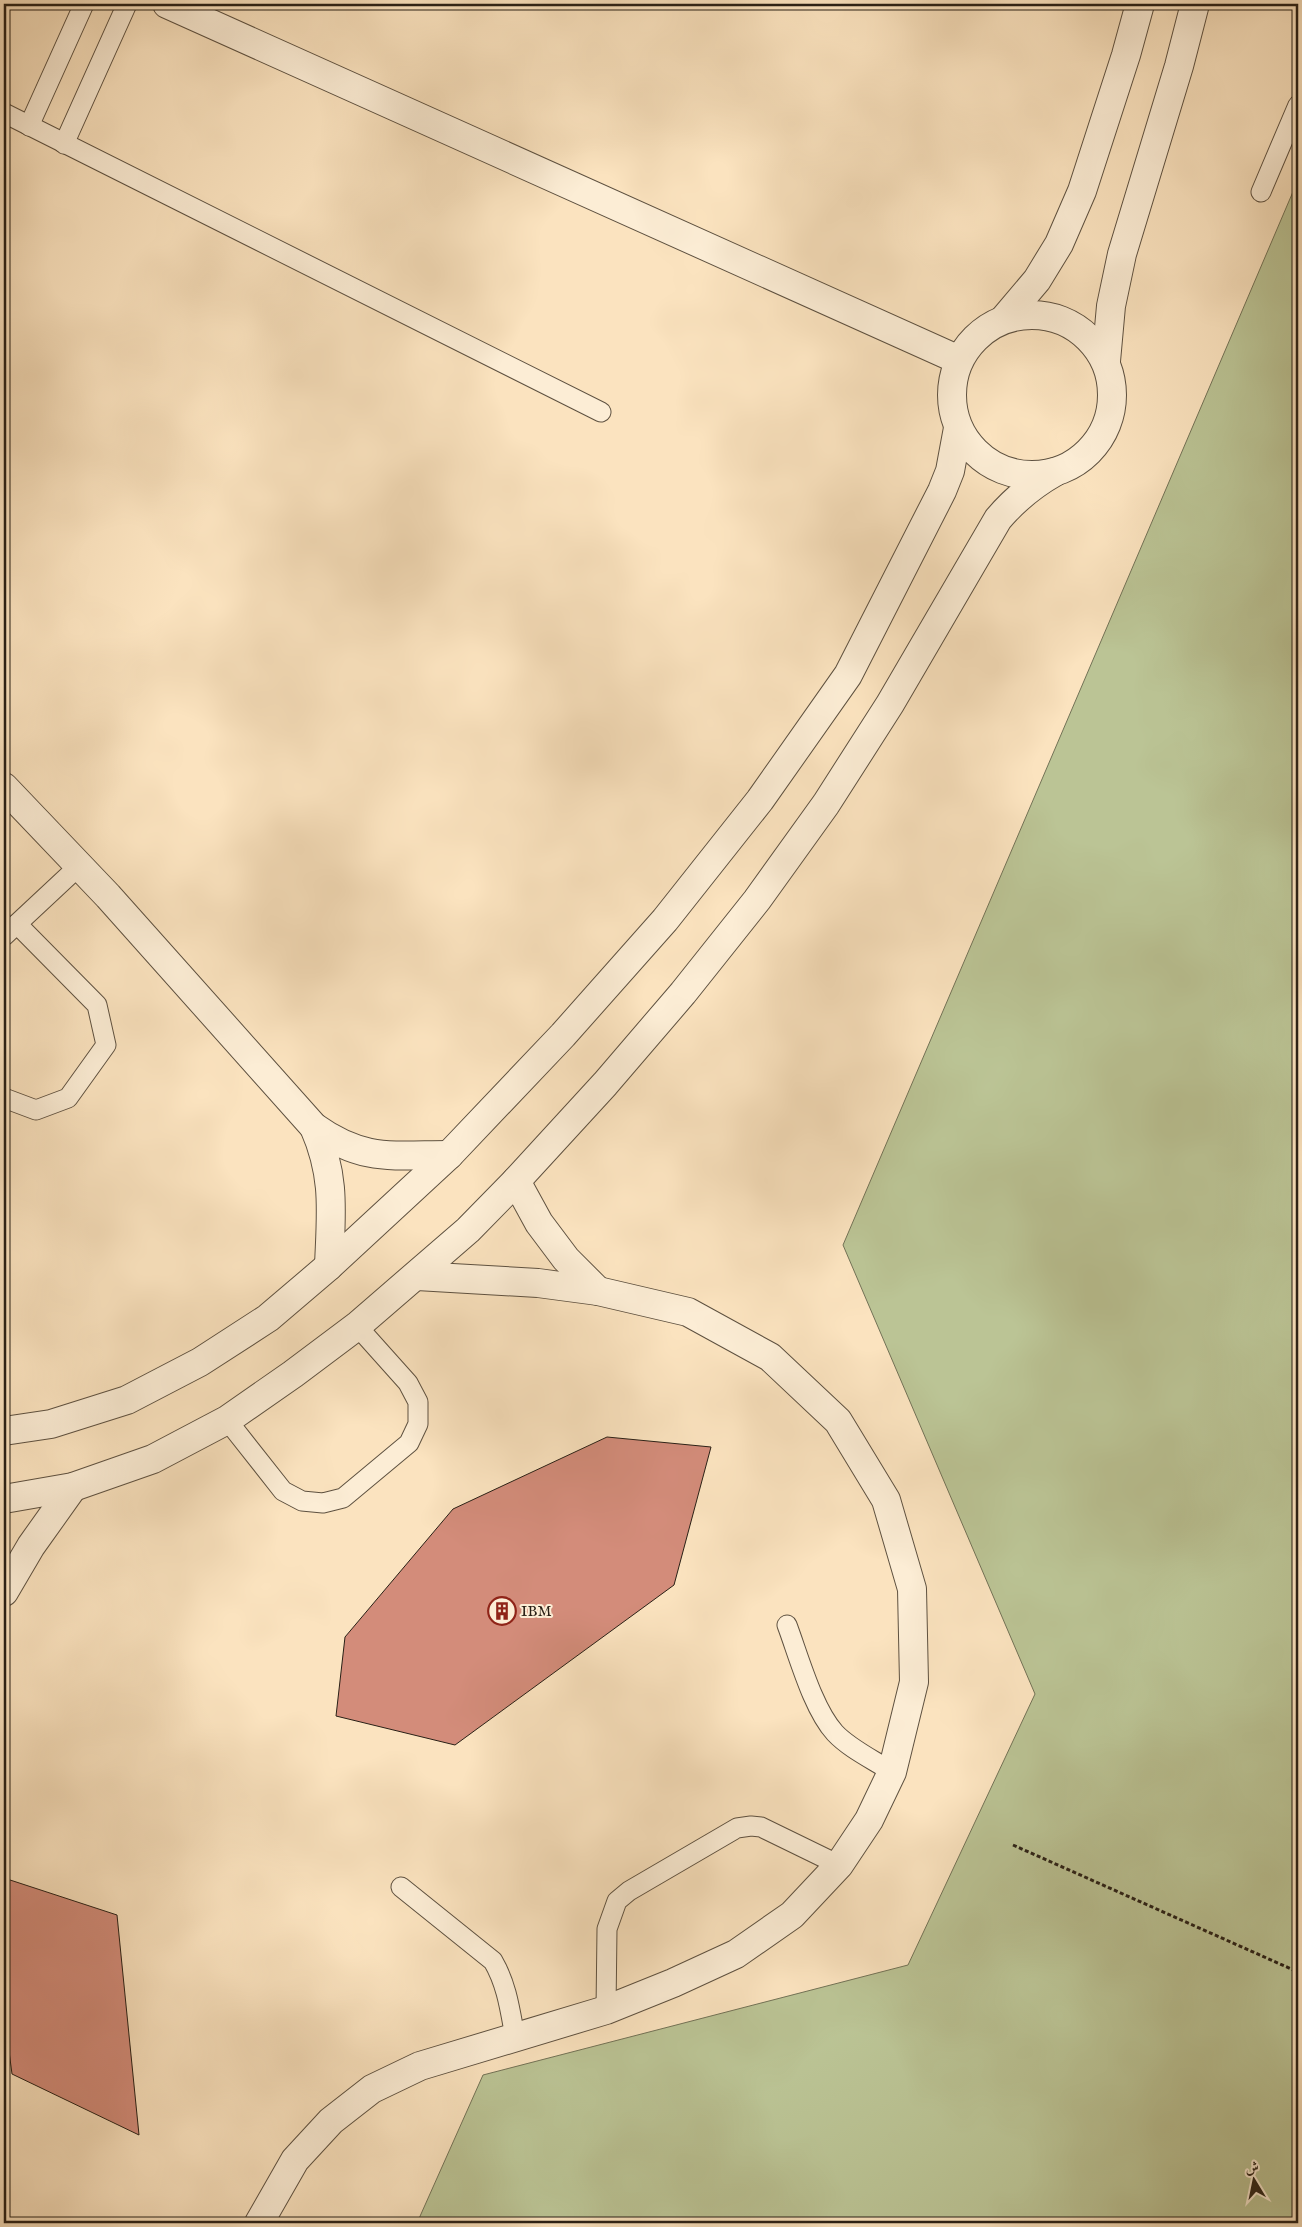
<svg xmlns="http://www.w3.org/2000/svg" width="1302" height="2227" viewBox="0 0 1302 2227" font-family="'IM FELL English',Amiri,serif">
	<style>
		.green { fill: #bbc495; stroke: #727256 }
		.building { fill: #d38c7a; stroke: #292016 }
		.lines { fill: none; stroke-linecap: round; stroke-linejoin: round }
		.lane-casing { stroke: #5e5140; stroke-width: 21 }
		.street-casing { stroke: #5e5140; stroke-width: 30 }
		.path { stroke: #292016; stroke-width: 3; stroke-dasharray: 4 2.5; stroke-linecap: butt }
		.lane { stroke: #fcedd5; stroke-width: 19 }
		.street { stroke: #fcedd5; stroke-width: 28 }
		.labels { text-anchor: middle; stroke-width: 4; stroke-linejoin: round; paint-order: stroke }
		.poi-label { font-size: 15px; fill: #292016; stroke: #fcedd5; text-anchor: start }
	</style>
	<rect width="100%" height="100%" fill="#fbe3bf"/>
	<filter id="stains"><feTurbulence type="fractalNoise" baseFrequency=".004" numOctaves="4"/><feColorMatrix values="0 0 0 0 .2 0 0 0 0 .09 0 0 0 0 .02 0 0 0 .5 -.17"/></filter>
	<radialGradient id="worn" r=".72"><stop offset=".6" stop-color="#630" stop-opacity="0"/><stop offset="1" stop-color="#630" stop-opacity=".3"/></radialGradient>
	<path class="green" d="M1298 180V2223H417L483 2075 908 1965 1035 1694 843 1245Z"/>
	<g class="building">
		<path d="M607 1437 711 1447 674 1585 455 1745 336 1716 345 1637 453 1509Z"/>
		<path d="M4 1878 117 1915 139 2135 12 2074 4 2013Z"/>
	</g>
	<g class="lines">
		<defs>
			<g id="lane">
				<path d="M4 113 601 412"/>
				<path d="M29 126 84 4"/>
				<path d="M64 144 127 4"/>
				<path d="M1261 192 1298 105"/>
				<path d="M4 936 79 866"/>
				<path d="M4 1098 36 1110 68 1098 106 1045 97 1005 17 924"/>
				<path d="M227 1420 283 1491 302 1501 323 1503 343 1498 409 1443 418 1424V1402L408 1383 357 1326"/>
				<path d="M787 1625C799 1657 813 1709 835 1733 850 1749 874 1760 892 1772"/>
				<path d="M401 1887 493 1961C507 1985 510 2010 515 2037"/>
				<path d="M606 2010 607 1929 617 1901 629 1891 737 1828 751 1826 761 1827 839 1865"/>
			</g>
			<g id="street">
				<path d="M167 4 959 360"/>
				<circle cx="1032" cy="395" r="80"/>
				<path d="M1004 319 1037 280 1059 244 1082 191 1126 55 1140 4"/>
				<path d="M1106 361 1111 306 1122 254 1179 66 1195 4"/>
				<path d="M4 787 108 896 314 1127C363 1162 392 1155 449 1155"/>
				<path d="M314 1127C336 1177 331 1213 329 1266"/>
				<path d="M516 1181 539 1223 566 1259 598 1291"/>
				<path d="M4 1431 51 1424 127 1400 200 1362 268 1318 329 1266 449 1155 563 1035 665 920 760 800 848 675 942 491 950 471 958 428"/>
				<path d="M4 1499 73 1487 153 1459 227 1420 293 1374 357 1326 468 1230 516 1181 605 1084 683 993 757 900 826 804 890 704 998 519C1015 499 1032 485 1055 472"/>
				<path d="M4 1592 31 1546 73 1487"/>
				<path d="M259 2223 295 2160 331 2121 372 2089 420 2066 606 2010 673 1983 736 1954 792 1915 839 1865 869 1820 892 1772 914 1682 912 1589 886 1500 838 1421 770 1357 688 1312 598 1291 538 1283 417 1276"/>
			</g>
		</defs>
		<use href="#lane" class="lane-casing"/>
		<use href="#street" class="street-casing"/>
		<path class="path" d="M1013 1845 1298 1972"/>
		<use href="#lane" class="lane"/>
		<use href="#street" class="street"/>
	</g>
	<defs>
		<symbol id="building-ring" viewBox="-11 -11 22 22"><circle r="9.5" fill="#fcedd5" stroke="#8f2418" stroke-width="1.5"/><path d="M-4-6H4V6H1V3H-1V6H-4ZM-2.5-4.3h1.7v1.8h-1.7ZM.8-4.3h1.7v1.8H.8ZM-2.5-1h1.7V.8h-1.7ZM.8-1h1.7V.8H.8Z" fill="#8f2418"/></symbol>
	</defs>
	<g fill-rule="evenodd">
		<use href="#building-ring" x="486" y="1595" width="32" height="32"/>
	</g>
	<g class="labels">
		<g class="poi-label">
			<text x="521" y="1616">IBM</text>
		</g>
	</g>
	<rect width="1302" height="2227" fill="none" stroke="#fbe3bf" stroke-width="20"/>
	<rect x="5" y="5" width="1292" height="2217" fill="none" stroke="#292016" stroke-width="2.5"/>
	<rect x="10" y="10" width="1282" height="2207" fill="none" stroke="#292016"/>
	<g transform="translate(1254 2180) rotate(350)" stroke="#fcedd5" stroke-width="4" paint-order="stroke">
	<path d="M0-4L9 19L0 12L-9 19Z" fill="#292016"/>
	<text y="-8" font-size="14" font-weight="bold" text-anchor="middle" fill="#292016">ش</text>
	</g>
	<rect width="100%" height="100%" filter="url(#stains)"/>
	<rect width="100%" height="100%" fill="url(#worn)"/>
</svg>
